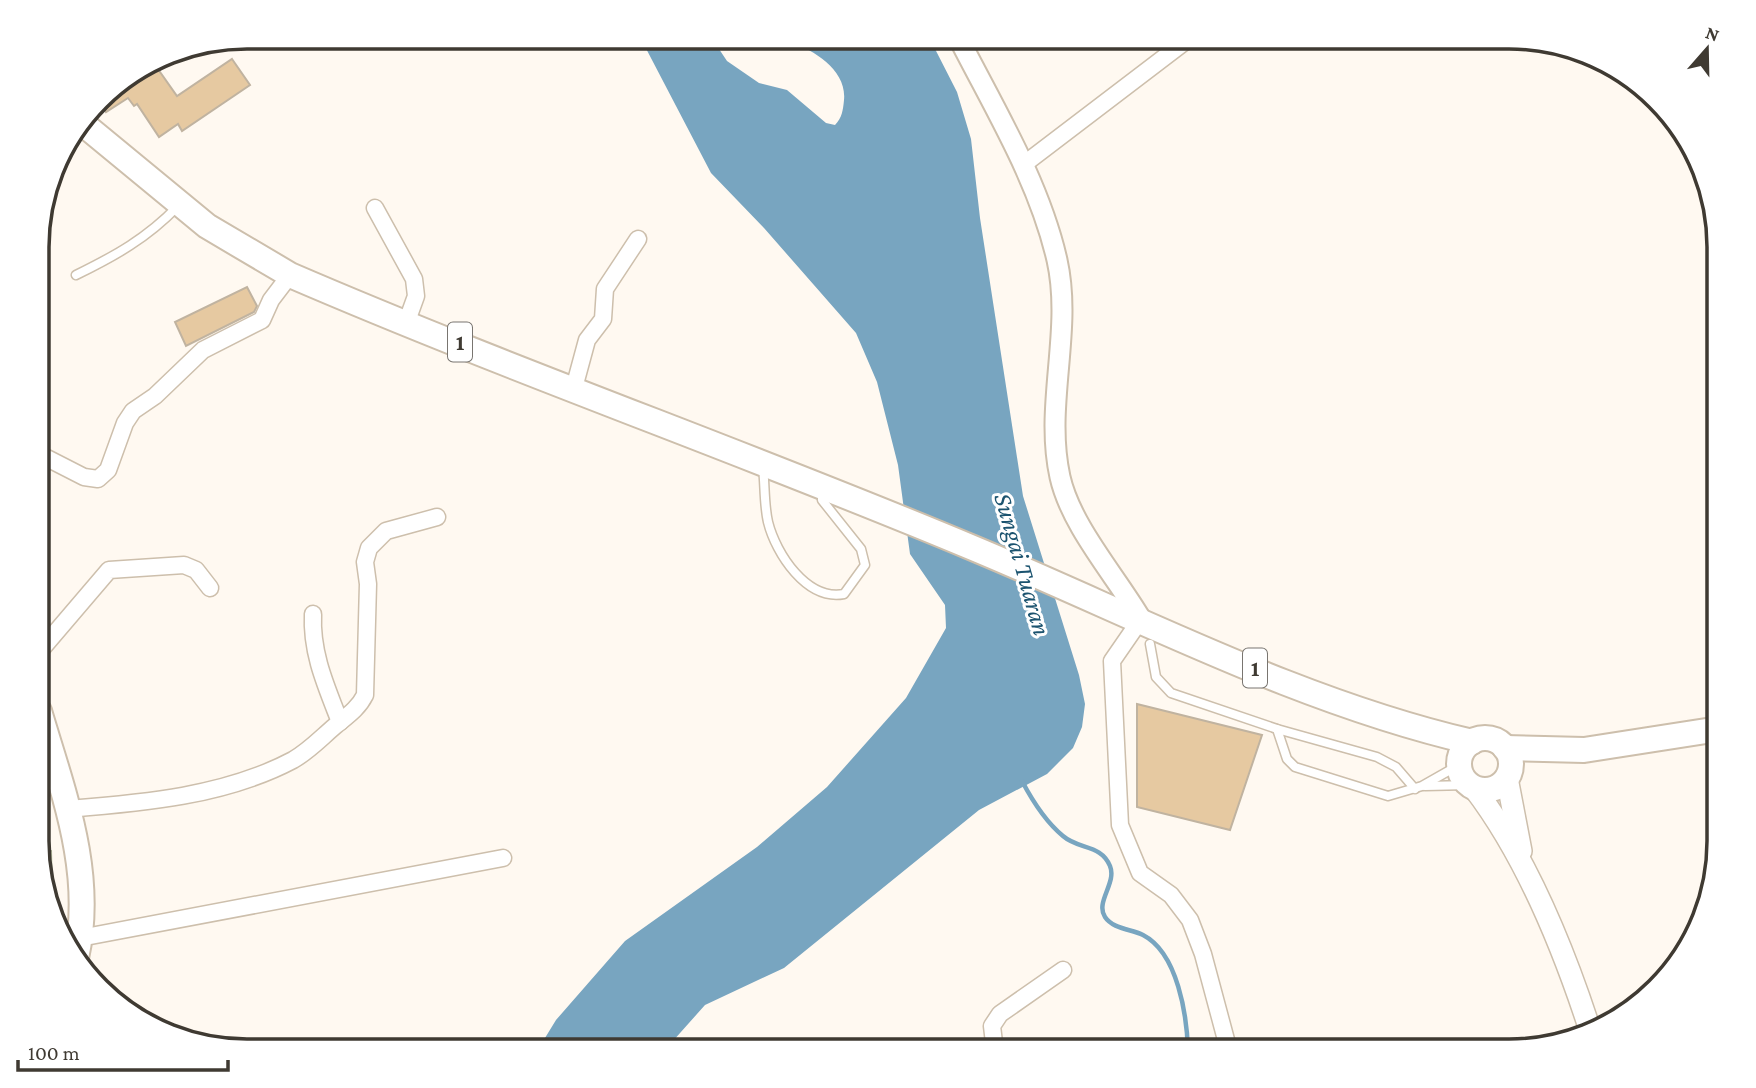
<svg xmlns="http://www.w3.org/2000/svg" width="1756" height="1088" viewBox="0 0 1756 1088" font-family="'Crimson Pro',serif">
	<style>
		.grass { fill: url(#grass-tufts) }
		.water { fill: #78a5c0 }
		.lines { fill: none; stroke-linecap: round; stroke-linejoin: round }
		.stream { stroke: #78a5c0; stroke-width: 4.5 }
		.building { fill: #e6c9a1; stroke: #c0b3a0; stroke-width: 2 }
		.service-casing { stroke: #cdbfac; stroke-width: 11 }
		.minor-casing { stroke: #cdbfac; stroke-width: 19 }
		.tertiary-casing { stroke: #cdbfac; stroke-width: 23 }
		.secondary-casing { stroke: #cdbfac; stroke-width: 24 }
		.trunk-casing { stroke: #cdbfac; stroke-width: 28 }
		.service { stroke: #fff; stroke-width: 8 }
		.minor { stroke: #fff; stroke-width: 16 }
		.tertiary { stroke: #fff; stroke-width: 19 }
		.secondary { stroke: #fff; stroke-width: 21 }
		.trunk { stroke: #fff; stroke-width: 24 }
		.labels { text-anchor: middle; stroke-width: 6; stroke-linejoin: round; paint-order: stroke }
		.shield { fill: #fff; stroke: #797570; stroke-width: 2 }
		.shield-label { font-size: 23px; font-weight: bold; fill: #3f3a32 }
		.water-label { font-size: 26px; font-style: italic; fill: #1b536f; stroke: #fff }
		.rim { fill: none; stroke: #3f3a32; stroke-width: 3.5 }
	</style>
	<defs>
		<pattern id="grass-tufts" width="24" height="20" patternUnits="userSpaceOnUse" patternTransform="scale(1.75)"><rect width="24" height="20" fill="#c7cfaf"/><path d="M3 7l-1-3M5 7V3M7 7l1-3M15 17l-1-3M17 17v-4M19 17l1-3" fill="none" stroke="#acb297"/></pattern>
	</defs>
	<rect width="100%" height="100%" fill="#fff9f1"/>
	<path class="grass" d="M39 798 48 831 42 837 44 850H52L53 885 45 887 39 868Z"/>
	<path class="water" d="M640 37H711L727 61 759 83 787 90 826 123 835 125C842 118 843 110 844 100 847 71 815 50 791 43 782 41 773 41 764 37H924L933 45 957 92 971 139 980 218 1023 496 1079 675 1085 704 1082 727 1073 748 1047 774 979 810 784 968 705 1005 664 1051H537L556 1020 625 941 757 847 827 787 906 698 946 628 945 605 910 554 898 465 877 382 856 333 764 228 711 173Z"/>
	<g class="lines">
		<path class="stream" d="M1022 781C1032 800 1046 822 1063 836 1079 850 1101 844 1110 866 1117 883 1095 902 1105 917 1113 929 1131 929 1143 935 1178 953 1187 1016 1188 1051"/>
	</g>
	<g class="building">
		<path d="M232 59 250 85 182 131 178 124 159 137 137 104 134 106 128 98 106 112 99 101 108 89 153 62 177 96Z"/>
		<path d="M247 287 257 306 254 312 186 346 175 322Z"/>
		<path d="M1137 704 1262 735 1230 830 1137 807Z"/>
	</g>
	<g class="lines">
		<defs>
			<g id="service">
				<path d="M76 275C115 256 147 238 177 207"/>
				<path d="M763 467C765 484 764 505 768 522 776 554 807 601 844 594L865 565 861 549 822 500V491"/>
				<path d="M1150 644 1156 677 1171 693 1277 729 1377 757 1396 767 1415 789"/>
				<path d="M1277 729 1287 759 1295 767 1388 796 1422 786 1459 765"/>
				<path d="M1425 786 1470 785"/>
			</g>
			<g id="minor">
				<path d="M1023 165 1191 37"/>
				<path d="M375 208 414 279 416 296 407 321"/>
				<path d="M574 388 587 340 603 319 605 289 638 239"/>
				<path d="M39 454 84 477 98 479 108 470 125 423 133 411 155 396 203 350 262 320 271 300 290 275"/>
				<path d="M313 614C311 653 326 686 340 722"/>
				<path d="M1141 619 1112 661 1120 825 1140 873 1171 895 1190 920 1203 954 1229 1051"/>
				<path d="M39 652 109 570 184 565 196 570 210 588"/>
				<path d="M68 809C143 803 225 796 293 760 309 751 322 737 335 726 347 716 358 709 365 695L368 584 365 562 369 548 386 531 437 517"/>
				<path d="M80 938 503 858"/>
				<path d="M995 1051 992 1026 1000 1014 1063 970"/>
			</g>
			<path id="tertiary" d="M958 37C994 108 1039 181 1057 260 1073 331 1044 405 1060 477 1071 526 1115 575 1141 619"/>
			<g id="secondary">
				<path d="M1507 778 1521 851"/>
				<path d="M1474 788C1526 856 1564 950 1590 1030"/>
			</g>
			<g id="trunk">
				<path d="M82 123 207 226 290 275C515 372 747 453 973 548 1136 616 1299 702 1472 742"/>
				<path d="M39 711C63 792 95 873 76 958"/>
				<circle cx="1485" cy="764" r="26"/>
				<path d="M1505 748 1584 750 1719 729"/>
			</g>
		</defs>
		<use href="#service" class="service-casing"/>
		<use href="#minor" class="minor-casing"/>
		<use href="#tertiary" class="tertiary-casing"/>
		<use href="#secondary" class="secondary-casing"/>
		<use href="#trunk" class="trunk-casing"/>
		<use href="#service" class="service"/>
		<use href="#minor" class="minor"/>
		<use href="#tertiary" class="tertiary"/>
		<use href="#secondary" class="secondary"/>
		<use href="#trunk" class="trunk"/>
	</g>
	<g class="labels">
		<g class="shield">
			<rect x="448" y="322.5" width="24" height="39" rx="5"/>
			<rect x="1243" y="648.5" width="24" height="39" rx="5"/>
		</g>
		<g class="shield-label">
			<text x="460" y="350">1</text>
			<text x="1255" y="676">1</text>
		</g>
		<g class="water-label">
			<text transform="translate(1023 564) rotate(74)" y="9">Sungai Tuaran</text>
		</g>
	</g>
	<path d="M0 0H1756V1088H0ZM247 49H1509A198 198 0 0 1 1707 247V841A198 198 0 0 1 1509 1039H247A198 198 0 0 1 49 841V247A198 198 0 0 1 247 49Z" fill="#fff" fill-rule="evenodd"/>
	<path class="rim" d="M247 49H1509A198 198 0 0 1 1707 247V841A198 198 0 0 1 1509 1039H247A198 198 0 0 1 49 841V247A198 198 0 0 1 247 49Z"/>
	<g transform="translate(1707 49) rotate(20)" stroke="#ffffff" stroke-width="5" paint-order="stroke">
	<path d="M0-5L12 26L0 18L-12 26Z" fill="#3f3a32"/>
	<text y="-10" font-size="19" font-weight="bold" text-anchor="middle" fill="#3f3a32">N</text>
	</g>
	<path d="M18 1060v10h210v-10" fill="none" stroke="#3f3a32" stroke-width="3.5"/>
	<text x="28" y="1060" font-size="21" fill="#3f3a32" stroke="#ffffff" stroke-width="5" paint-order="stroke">100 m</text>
</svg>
